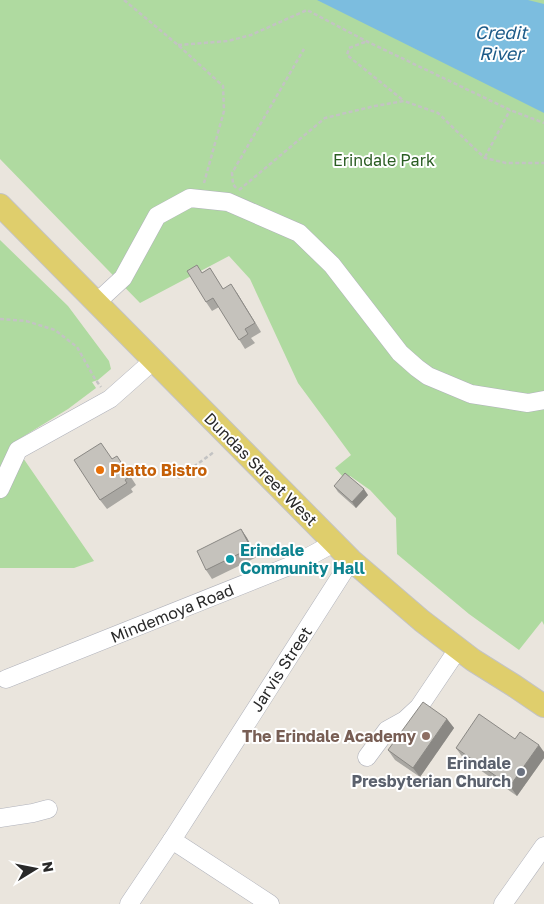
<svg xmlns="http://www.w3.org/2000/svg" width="544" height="904" viewBox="0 0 544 904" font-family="'Golos Text',sans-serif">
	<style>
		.green { fill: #afdaa0 }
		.water { fill: #7cbddf }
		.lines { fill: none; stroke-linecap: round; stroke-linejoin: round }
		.minor-casing { stroke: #b0b2bb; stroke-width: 19 }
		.major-casing { stroke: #c3c3c3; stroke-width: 24 }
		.path { stroke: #c3c3c3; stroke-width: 2.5; stroke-dasharray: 4 2.5; stroke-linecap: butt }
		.minor { stroke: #fff; stroke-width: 18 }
		.major { stroke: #dfce6c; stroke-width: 22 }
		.wall { fill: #a9a7a2 }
		.shaded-wall { fill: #8a8884 }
		.building { fill: #c5c2bc; stroke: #8a8884 }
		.food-dot { fill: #e8710a; stroke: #fff; stroke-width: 2 }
		.culture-dot { fill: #0f9aa8; stroke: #fff; stroke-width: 2 }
		.education-dot { fill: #8d6e63; stroke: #fff; stroke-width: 2 }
		.worship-dot { fill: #6b7280; stroke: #fff; stroke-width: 2 }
		.labels { text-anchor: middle; stroke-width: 4; stroke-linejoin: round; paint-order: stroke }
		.park-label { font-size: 16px; fill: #2a5d22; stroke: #fff }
		.street-label { font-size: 16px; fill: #292929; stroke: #fff }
		.food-label { font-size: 16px; font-weight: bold; fill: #c56008; stroke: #fff; text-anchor: start }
		.culture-label { font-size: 16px; font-weight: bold; fill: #0d838f; stroke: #fff; text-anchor: start }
		.education-label { font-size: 16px; font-weight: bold; fill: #785e54; stroke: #fff; text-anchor: end }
		.worship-label { font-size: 16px; font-weight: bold; fill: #5b616d; stroke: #fff; text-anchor: end }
		.water-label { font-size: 18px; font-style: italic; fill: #1d5b89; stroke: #fff }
	</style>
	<rect width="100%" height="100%" fill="#eae5dd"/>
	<g class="green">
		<path d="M0 0H544V625L542 621 519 650 469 614 397 554 396 518 370 490 350 476 344 478 335 468 351 455 298 383 250 279 229 256 140 303 0 159Z"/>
		<path d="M0 240 68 306 109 361 111 369 98 380 92 382 96 388 68 409 16 441 21 455 94 561 74 568H0Z"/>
	</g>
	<path class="water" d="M317 0H528L544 4V113Z"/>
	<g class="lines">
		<defs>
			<g id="minor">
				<path d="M97 302 123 278 157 216 190 198 228 202 299 233 332 265 400 353 417 368 428 376 471 394 528 403 544 400"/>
				<path d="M0 489 18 450 110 399 154 360"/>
				<path d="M6 679 297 563 334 543"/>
				<path d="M367 757 387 730 405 720 419 707 458 649"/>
				<path d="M0 818 33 813 48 809"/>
				<path d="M172 840 270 904"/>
				<path d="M129 904 172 840 351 560"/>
				<path d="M503 904 544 846"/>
			</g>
			<path id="major" d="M0 205 351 560 422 621 473 660 513 685 544 706"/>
		</defs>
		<use href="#minor" class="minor-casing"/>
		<use href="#major" class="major-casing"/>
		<g class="path">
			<path d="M124 0 178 45 223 86 224 111 204 183"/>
			<path d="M365 42 349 48 347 55 404 101"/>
			<path d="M178 45 228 41 251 35 307 10 366 41 510 110 544 123"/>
			<path d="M485 157 510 110"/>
			<path d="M236 188 233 184 232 173 304 49"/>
			<path d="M239 190 263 170 325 118 375 106 404 101 438 113 473 147 485 158 506 163H544"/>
			<path d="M0 319 26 321 55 330 77 347 95 379 101 387"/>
			<path d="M178 478 214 452"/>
		</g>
		<use href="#minor" class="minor"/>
		<use href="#major" class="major"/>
	</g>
	<g class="wall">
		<path d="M210 268 223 289 237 293 261 332 251 338 255 343 245 349 219 307 212 311 206 302 202 273Z"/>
		<path d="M112 459 123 465 136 485 131 489 133 492 107 509 100 500Z"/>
		<path d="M334 486 368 495 356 508 338 492Z"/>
		<path d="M241 529 247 538 257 557 212 579 206 570Z"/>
		<path d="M447 719 454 728 420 777 395 760 388 750Z"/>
		<path d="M515 739 544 752V758L517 796 463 758 456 748Z"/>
	</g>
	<g class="shaded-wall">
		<path d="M231 284 237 293 261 332 255 323Z"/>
		<path d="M364 489 368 495 356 508 352 502Z"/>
		<path d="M241 529 247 538 257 557 251 548Z"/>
		<path d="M447 719 454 728 420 777 413 768Z"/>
		<path d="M539 745 544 752V758L517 796 510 786Z"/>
	</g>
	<g class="building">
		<path d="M197 265 202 273 210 268 223 289 231 284 255 323 245 329 248 334 239 340 213 298 206 302 187 271Z"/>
		<path d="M101 443 112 459 117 456 130 476 125 480 127 483 100 500 74 460Z"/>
		<path d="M345 473 364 489 352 502 334 486Z"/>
		<path d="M241 529 251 548 206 570 197 551Z"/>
		<path d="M423 702 447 719 413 768 388 750Z"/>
		<path d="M479 714 515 739 520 732 539 745 510 786 456 748Z"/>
	</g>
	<circle class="food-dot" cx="100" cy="470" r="5"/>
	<circle class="culture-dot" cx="230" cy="559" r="5"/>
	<circle class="education-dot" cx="426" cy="736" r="5"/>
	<circle class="worship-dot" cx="521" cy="772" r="5"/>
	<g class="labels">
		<g class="park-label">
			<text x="384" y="166">Erindale Park</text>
		</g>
		<g class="street-label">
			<text transform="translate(261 469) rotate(45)" y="6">Dundas Street West</text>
			<text transform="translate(172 613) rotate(-22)" y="6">Mindemoya Road</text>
			<text transform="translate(281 669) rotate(-57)" y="6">Jarvis Street</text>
		</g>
		<g class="food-label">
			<text x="110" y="476">Piatto Bistro</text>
		</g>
		<g class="culture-label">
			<text x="240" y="556">Erindale<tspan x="240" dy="18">Community Hall</tspan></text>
		</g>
		<g class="education-label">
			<text x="416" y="742">The Erindale Academy</text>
		</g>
		<g class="worship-label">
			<text x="511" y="769">Erindale<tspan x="511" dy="18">Presbyterian Church</tspan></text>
		</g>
		<g class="water-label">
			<text x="501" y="39">Credit<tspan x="501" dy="21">River</tspan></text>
		</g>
	</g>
	<g transform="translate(35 869) rotate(80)" stroke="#ffffff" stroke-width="4" paint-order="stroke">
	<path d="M0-4L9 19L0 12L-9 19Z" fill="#292929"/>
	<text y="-8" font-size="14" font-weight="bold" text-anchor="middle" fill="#292929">N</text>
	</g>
</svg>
